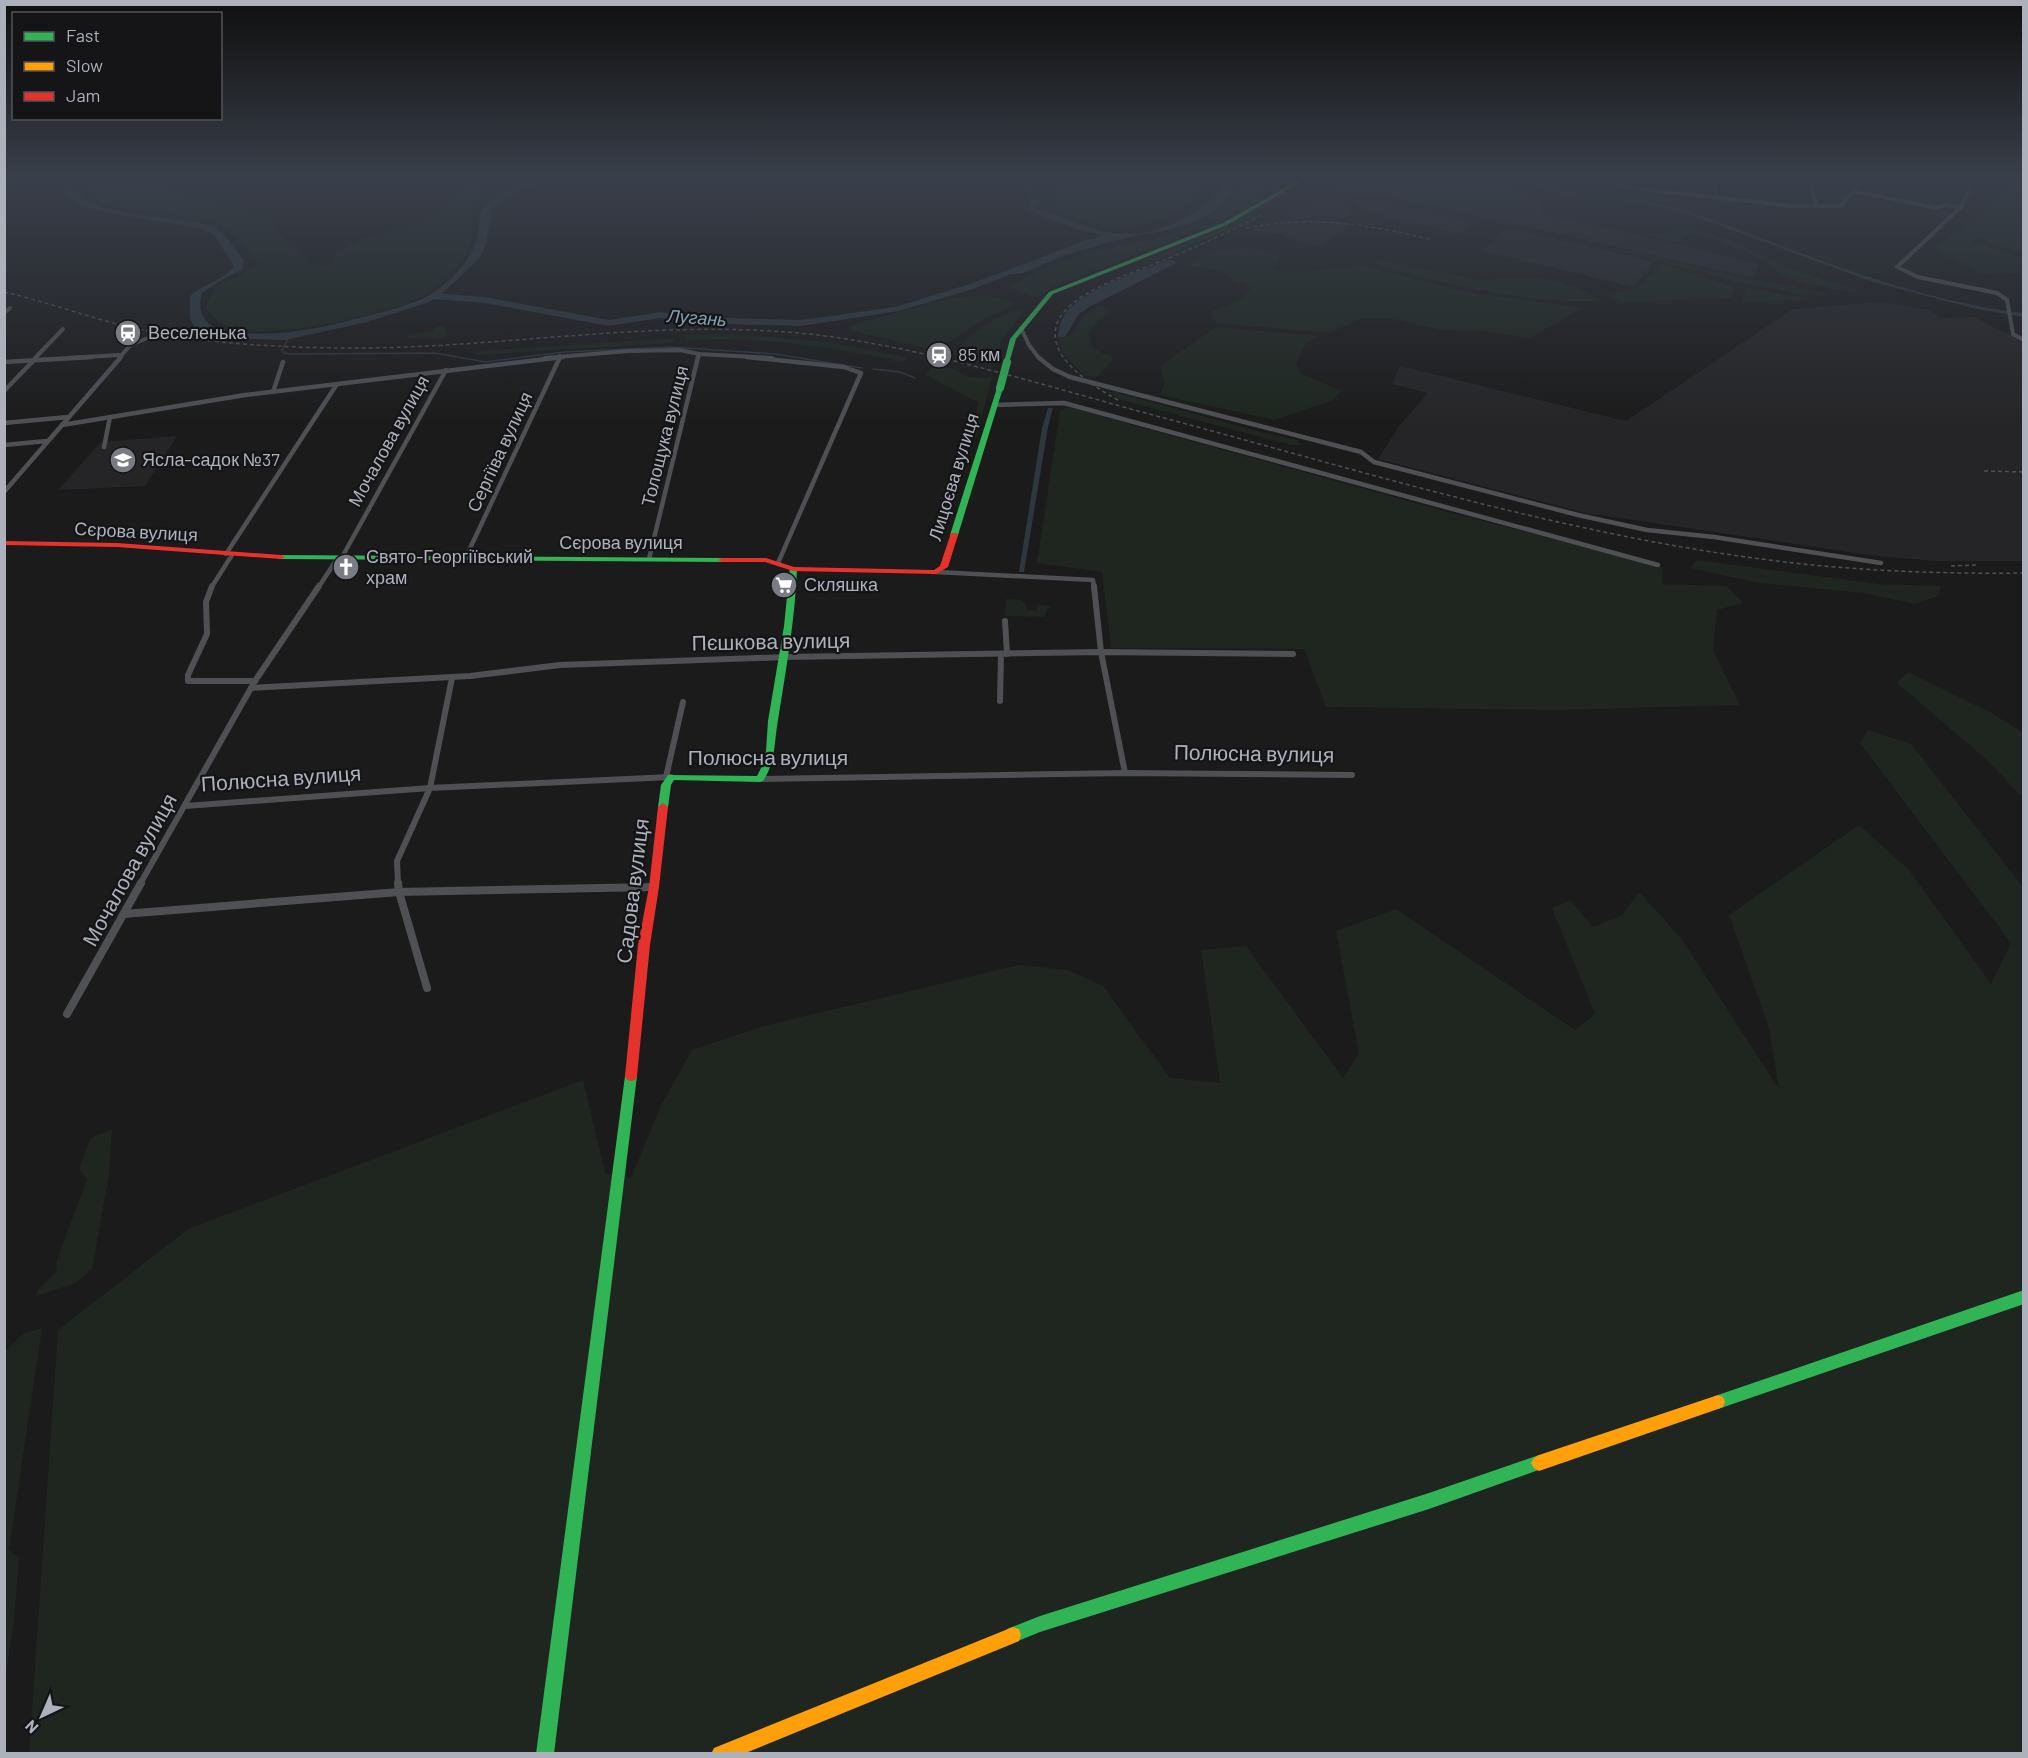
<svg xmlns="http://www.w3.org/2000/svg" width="2028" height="1758" viewBox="0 0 2028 1758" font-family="Barlow,sans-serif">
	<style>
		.built { fill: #252527 }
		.green { fill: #1e261f }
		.water { fill: #2d373e }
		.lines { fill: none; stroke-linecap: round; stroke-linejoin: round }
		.stream { stroke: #2d373e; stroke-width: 1.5 }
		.river { fill: #2d373e; fill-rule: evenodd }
		.street-far3 { stroke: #4e5054; stroke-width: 4 }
		.street-far2 { stroke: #4e5054; stroke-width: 4.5 }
		.street-far1 { stroke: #4e5054; stroke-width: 6 }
		.street { stroke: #4e5054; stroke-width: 8 }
		.fast { fill: #30b455; fill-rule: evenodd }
		.slow { fill: #ff9f0a; fill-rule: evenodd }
		.jam { fill: #e5322d; fill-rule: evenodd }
		.rail { stroke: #4e5053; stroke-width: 1.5; stroke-dasharray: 4 3; stroke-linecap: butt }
		.fast-bridge { stroke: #30b455; stroke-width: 8 }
		.labels { text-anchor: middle; stroke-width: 4.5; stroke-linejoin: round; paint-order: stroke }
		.far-water-label { font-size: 18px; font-style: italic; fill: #82a1b8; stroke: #151517 }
		.far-poi-label { font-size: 18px; fill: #acb1bc; stroke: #151517; text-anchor: start }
		.far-street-label { font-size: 18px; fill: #acb1bc; stroke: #151517 }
		.street-label { font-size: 21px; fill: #acb1bc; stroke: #151517 }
	</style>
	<rect width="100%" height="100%" fill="#1b1b1b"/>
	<g class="built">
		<path d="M1309 179H1495L1517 194 1539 201 1540 214 1615 229 1758 264 1754 278 1426 204 1384 195 1342 193 1334 187 1336 186 1307 181Z"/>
		<path d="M1357 200 1375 201 1473 222 1461 234 1362 211 1355 203Z"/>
		<path d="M1341 202 1350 215 1293 218 1287 212 1296 207Z"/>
		<path d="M1293 221H1332L1352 224 1320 246 1283 238 1284 235 1252 230 1268 224Z"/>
		<path d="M1504 230H1518L1654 262 1633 287 1483 251Z"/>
		<path d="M1882 302 1929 310 1940 318 1974 317 2002 332 2023 336V561H1935L1869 555 1586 513 1378 459 1399 426 1428 393 1392 384 1400 366 1626 421 1793 309Z"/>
		<path d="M177 436 145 486 58 490 101 442Z"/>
	</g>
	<g class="green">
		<path d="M84 179H165L172 186V190L268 216 288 244 317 266 334 264 333 254 364 238 427 220 425 211 443 209 468 179H495C492 183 474 209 472 213 470 220 474 229 472 236 470 247 463 260 456 268 450 276 438 288 429 293 390 315 276 340 233 328 220 325 213 317 205 307L216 287 252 269 258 263 243 244 219 224 200 219 115 207 84 196 80 182Z"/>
		<path d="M1060 179H1201L1204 182C1202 199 1191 204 1177 211 1144 228 1120 231 1084 221 1073 217 1063 215 1054 209L1055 192Z"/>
		<path d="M1237 179H1290L1224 220 1212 217 1238 188Z"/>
		<path d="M2011 179H2023V254L1978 238 1972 242 2023 258V273L1979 274 1938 249 1937 246 1969 224Z"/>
		<path d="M1199 223 1208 226 1051 288 1038 298 1010 288C1049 258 1117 247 1164 236 1176 233 1188 227 1199 223Z"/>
		<path d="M1225 227 1230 229 1147 264 1142 262Z"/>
		<path d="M1680 228C1721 230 1756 255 1793 269 1815 278 1838 282 1859 291 1847 295 1796 281 1783 275 1777 273 1775 267 1769 264 1746 251 1717 237 1691 234L1678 243 1646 236 1652 233H1671Z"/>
		<path d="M1611 247 1697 268 1822 292 1827 295 1802 294 1746 284 1610 248Z"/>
		<path d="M1247 248 1277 253 1280 257 1275 270 1294 273 1361 265 1464 292 1583 308 1530 338 1480 331 1441 330 1388 318H1363L1329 333 1217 323 1212 317V311L1241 300 1250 289 1246 283 1235 282 1223 271 1185 265 1209 252Z"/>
		<path d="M1379 260 1485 281C1492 280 1497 277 1503 277 1528 274 1578 283 1598 299V301C1526 304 1448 284 1379 266L1375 264Z"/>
		<path d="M1662 264 1734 287 1733 298 1623 302 1606 294 1637 288Z"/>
		<path d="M1746 288 1814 300 1742 301Z"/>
		<path d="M978 295 1004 299 1016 304 984 319 953 340 930 349 849 330V326L857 323 953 298 970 297Z"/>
		<path d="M1096 307 1103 306 1110 310 1089 332C1091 351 1097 350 1114 358L1097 377 1084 376 1063 353 1058 337 1061 338 1071 335 1084 315Z"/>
		<path d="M1023 308 1024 310 1000 343 999 360 990 365 953 355 970 336 996 318Z"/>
		<path d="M439 325H443L448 335 439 339 406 338 409 333 431 332Z"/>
		<path d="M1216 327 1318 336 1305 344 1296 364 1301 374 1342 391 1331 401 1274 420 1160 395 1165 384 1160 366Z"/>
		<path d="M683 335C758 333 835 340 908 358L902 362C832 347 759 336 687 340Z"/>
		<path d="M674 338 673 343 475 355 477 351Z"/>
		<path d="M938 367 951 368 968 377 992 378 976 438 971 437 978 402 926 375 932 368Z"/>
		<path d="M1104 391 1115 392 1253 430 1297 440 1302 445H1291L1121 400Z"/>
		<path d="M1068 407 1444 511 1663 567 1662 584 1726 586 1743 603 1717 610 1713 650 1740 705 1556 710 1326 707 1304 649 1111 648 1102 572 1037 563 1060 411Z"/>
		<path d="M1697 560 1879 584 1941 586 1938 596 1915 604 1863 593 1759 583 1690 568Z"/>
		<path d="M1006 599 1021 600 1025 603 1026 610 1036 611 1038 604 1051 606V608H1047L1045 617 1005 616Z"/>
		<path d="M1908 672 1990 712 2023 733V798L1988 761 1897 683Z"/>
		<path d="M1868 730 1911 744 2023 887V1753L29 1754 58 1330 188 1229 583 1080 605 1173 631 1178 661 1105 692 1050 764 1026 1019 965 1068 970 1103 986 1170 1078 1220 1083 1201 950 1246 946 1343 1078 1359 1054 1336 931 1396 909 1575 1030 1595 1014 1552 908 1570 900 1593 927 1622 915 1639 892 1681 938 1779 1089 1769 1028 1729 915 1859 825 1909 870 1991 984 2011 943 1860 743Z"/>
		<path d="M112 1129 109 1175 92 1269 76 1283 36 1296 38 1290 56 1272 57 1259 87 1180 79 1168 91 1138Z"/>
		<path d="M42 1328 9 1550 19 1558 14 1620 5 1682V1352L22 1334Z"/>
	</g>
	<g class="water">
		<path d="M541 179H553L516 192 492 208 486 244 480 257 457 280 435 299 426 303 367 322 285 340 228 338 201 331 195 328 190 318V296C203 284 224 280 234 266L214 235 199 228 103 212 80 204 62 191 64 186 73 185V189L89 202 104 208 137 215 201 223 215 227 225 236 243 259V269L218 282 202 293C195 318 210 329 232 332 280 338 326 327 371 315 390 310 410 305 428 296 441 289 456 274 465 263 471 255 477 243 478 234 479 228 478 221 480 216 487 195 522 185 541 179Z"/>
		<path d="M1029 179H1040L1033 187 1031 195 1040 202 1036 208C1045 213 1056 214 1066 219 1120 242 1157 239 1205 205 1213 199 1222 191 1218 179H1230L1232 188C1215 228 1162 230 1125 238 1111 241 1098 246 1085 249 1062 255 1042 266 1020 274H1011L1007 271 1080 242 1104 235 1079 230 1034 213 1029 208 1030 203 1024 191 1030 184Z"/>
		<path d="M1519 179C1536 179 1560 192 1580 195 1612 199 1644 199 1675 208 1726 222 1775 244 1825 262 1886 284 1960 306 2023 313V317L1977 309 1873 282 1680 211 1644 203 1562 194Z"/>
		<path d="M1169 260H1174L1176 263 1089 307 1078 315 1065 337H1058C1059 327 1061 318 1068 310 1089 287 1139 271 1169 260Z"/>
		<path d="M1048 408H1053L1048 427 1024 572H1019L1042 428Z"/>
	</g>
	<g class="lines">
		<g class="stream">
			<path d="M288 339 282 350 284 353 291 354 435 353 485 362 564 352 671 347 775 354 862 368"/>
			<path d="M873 369 900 372 915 378"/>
		</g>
		<g class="river">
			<path d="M68 179H75L71 188 84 196V200H78L64 191Z"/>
			<path d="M1024 264 1031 266 976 288 899 311 801 326 692 323 660 318 609 326 485 303 433 299 429 296 433 293 485 297 609 320 660 312 692 317 801 320 895 307 970 284Z"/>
		</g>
		<g class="street-far3">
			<path d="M1609 179 1625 187 1791 206H1840L1865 179"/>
			<path d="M1660 179 1678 181"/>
			<path d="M1714 179 1716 198"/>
			<path d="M1809 179 1816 205"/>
			<path d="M1974 179 1961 207 1897 267 1918 277 1997 293 2007 300 2013 334 2024 340"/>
			<path d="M1856 191 1936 208 1944 205 1961 207"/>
			<path d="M4 313 10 308"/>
			<path d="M1021 328 1029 345 1039 358"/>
			<path d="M130 345 150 337"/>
			<path d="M35 358 63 329"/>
			<path d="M67 358 120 355"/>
			<path d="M119 358 135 340"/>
			<path d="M545 358 628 351 680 350 699 354 772 358"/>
			<path d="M559 358 560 356"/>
			<path d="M698 358 699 354"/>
		</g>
		<g class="street-far2">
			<path d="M747 357 844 367 861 373 778 563"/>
			<path d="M1038 357 1053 369 1070 377 1361 452 1374 462 1578 515 1647 530 1714 537 1881 563"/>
			<path d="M4 362 92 357"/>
			<path d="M4 391 37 357"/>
			<path d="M273 392 283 362"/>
			<path d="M994 405 1064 403 1658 565"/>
			<path d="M4 423 68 417"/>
			<path d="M62 425 245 395 563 357"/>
			<path d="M4 445 47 441"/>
			<path d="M104 447 110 417"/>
			<path d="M4 492 121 357"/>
			<path d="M226 554 337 384"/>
			<path d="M341 559 446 370"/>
			<path d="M465 559 560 357"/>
			<path d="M649 559 698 357"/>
			<path d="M936 572 1093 580 1094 588"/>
			<path d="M211 588 232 555"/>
			<path d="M318 588 337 559"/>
		</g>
		<g class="street-far1">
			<path d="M212 586 206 602 207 634 188 675V681H255"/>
			<path d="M1094 586 1101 652 1125 773"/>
			<path d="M1005 621 1007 654"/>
			<path d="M251 688 470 676 560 665 787 657 1101 652 1293 654"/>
			<path d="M1000 701 1001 655"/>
			<path d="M666 777 683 702"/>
			<path d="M760 779 1125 773 1352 775"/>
			<path d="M185 806 430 788 671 777"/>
			<path d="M140 884 255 681 319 586"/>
			<path d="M398 884 397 861 430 788 452 678"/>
		</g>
		<g class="street">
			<path d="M398 883 399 892 427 988"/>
			<path d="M124 914 399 892 654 887"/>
			<path d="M67 1014 141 883"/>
		</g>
		<g class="fast">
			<path d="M1300 179H1306L1227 225 1053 294 1016 339 1009 363 1004 362 1010 339 1049 292 1223 223Z"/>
			<path d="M1000 386 1003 388 958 535 957 537H951L950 535 997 388Z"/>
			<path d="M278 555 722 558 726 560 722 562 281 559H278Z"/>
			<path d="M790 567H793L797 569C795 620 786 669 778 720 774 742 776 762 763 781L760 782 674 780 671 785 668 807 667 810H659L658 807 661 785 668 775 757 776 762 766 766 751 768 721 784 626Z"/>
			<path d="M631 1071 635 1072 637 1076 554 1754H536L625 1076 627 1072Z"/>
			<path d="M2024 1290V1304L1718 1409 1713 1407 1711 1402 1713 1397 1718 1395Z"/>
			<path d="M1539 1455 1544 1458 1547 1463 1544 1468 1429 1509 1040 1632 1013 1643 1007 1641 1005 1635 1007 1629 1040 1616 1429 1493Z"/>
		</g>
		<g class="slow">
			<path d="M1718 1395 1723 1397 1725 1402 1723 1407 1718 1409 1539 1471 1534 1468 1531 1463 1534 1458 1539 1455Z"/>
			<path d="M1013 1627 1019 1629 1021 1635 1019 1641 743 1754H711L714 1748Z"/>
		</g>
		<g class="jam">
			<path d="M951 533H957L958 535 948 567 936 574 793 571 765 562H722L718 560 722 558H766L794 567 934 570 940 566Z"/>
			<path d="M4 541 117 543 281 555 285 557 281 559 117 547 4 545Z"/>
			<path d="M663 803 668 807 659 887 650 945 637 1076 635 1080 631 1081 627 1080 625 1076 638 945 649 887 658 807Z"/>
		</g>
		<g class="rail">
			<path d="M1246 228C1309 215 1367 224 1429 239"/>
			<path d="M4 292C48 302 90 318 133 328 200 343 270 347 339 348 505 350 666 314 833 337 945 353 1055 389 1164 418 1366 472 1569 536 1777 561 1859 571 1941 574 2024 573"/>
			<path d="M1118 400C1064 371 1019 327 1097 288 1120 276 1145 268 1169 258 1202 244 1234 230 1265 213"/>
			<path d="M1984 471 2024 472"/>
			<path d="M1951 566 1978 565"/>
		</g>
		<path class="fast-bridge" d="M1000 388 1007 362"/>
	</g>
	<linearGradient id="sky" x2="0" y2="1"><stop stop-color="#0f0f0f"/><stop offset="0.42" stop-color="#393f4a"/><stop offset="1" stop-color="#393f4a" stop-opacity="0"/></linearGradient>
	<rect width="2028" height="425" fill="url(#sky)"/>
	<defs>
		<symbol id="station-disc" viewBox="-11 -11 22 22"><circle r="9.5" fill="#797c84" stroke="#151517"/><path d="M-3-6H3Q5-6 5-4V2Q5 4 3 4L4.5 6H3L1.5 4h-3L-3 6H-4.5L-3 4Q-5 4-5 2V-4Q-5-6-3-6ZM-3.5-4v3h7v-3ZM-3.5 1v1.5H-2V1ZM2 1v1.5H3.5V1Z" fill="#fff"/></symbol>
		<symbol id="school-disc" viewBox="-11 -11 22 22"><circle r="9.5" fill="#797c84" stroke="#151517"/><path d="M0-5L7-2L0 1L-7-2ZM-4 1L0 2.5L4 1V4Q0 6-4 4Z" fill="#fff"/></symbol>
		<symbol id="church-disc" viewBox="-11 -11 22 22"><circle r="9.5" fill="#797c84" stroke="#151517"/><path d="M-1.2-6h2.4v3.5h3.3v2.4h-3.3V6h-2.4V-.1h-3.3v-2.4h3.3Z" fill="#fff"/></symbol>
		<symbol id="supermarket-disc" viewBox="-11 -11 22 22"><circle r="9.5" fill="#797c84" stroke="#151517"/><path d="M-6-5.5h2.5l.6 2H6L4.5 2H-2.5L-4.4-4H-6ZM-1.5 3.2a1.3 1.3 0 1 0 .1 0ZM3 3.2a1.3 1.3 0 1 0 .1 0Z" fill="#fff"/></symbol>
	</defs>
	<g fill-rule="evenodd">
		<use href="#station-disc" x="113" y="318" width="30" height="30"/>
		<use href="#station-disc" x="924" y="340" width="30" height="30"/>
		<use href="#school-disc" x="108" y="445" width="30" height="30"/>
		<use href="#church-disc" x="331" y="552" width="30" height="30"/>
		<use href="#supermarket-disc" x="769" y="570" width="30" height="30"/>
	</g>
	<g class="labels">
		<g class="far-water-label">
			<text transform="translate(697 318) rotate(4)" y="6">Лугань</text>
		</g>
		<g class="far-poi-label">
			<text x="148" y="339">Веселенька</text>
			<text x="958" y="361">85 км</text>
			<text x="142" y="466">Ясла-садок №37</text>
			<text x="366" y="563">Свято-Георгіївський<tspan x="366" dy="21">храм</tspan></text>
			<text x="804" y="591">Скляшка</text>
		</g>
		<g class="far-street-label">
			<text transform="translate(665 436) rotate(-76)" y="6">Толощука вулиця</text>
			<text transform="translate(389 441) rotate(-61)" y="6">Мочалова вулиця</text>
			<text transform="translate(500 452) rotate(-65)" y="6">Сергіїва вулиця</text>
			<text transform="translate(954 477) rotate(-73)" y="6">Лицоєва вулиця</text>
			<text transform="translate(136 532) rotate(3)" y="6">Сєрова вулиця</text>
			<text x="621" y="549">Сєрова вулиця</text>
		</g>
		<g class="street-label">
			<text transform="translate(771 642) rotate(-1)" y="7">Пєшкова вулиця</text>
			<text transform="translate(1254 754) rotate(1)" y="7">Полюсна вулиця</text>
			<text x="768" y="765">Полюсна вулиця</text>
			<text transform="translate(281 779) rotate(-4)" y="7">Полюсна вулиця</text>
			<text transform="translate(130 870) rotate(-61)" y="7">Мочалова вулиця</text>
			<text transform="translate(633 891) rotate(-83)" y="7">Садова вулиця</text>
		</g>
	</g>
	<rect width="2028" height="1758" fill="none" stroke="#acb1bc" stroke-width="12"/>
	<rect x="12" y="12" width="210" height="108" fill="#151517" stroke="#515359" stroke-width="1.5"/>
	<rect x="24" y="32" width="30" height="9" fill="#30b455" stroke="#515359" stroke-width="1.5"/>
	<text x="66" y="42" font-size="18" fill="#acb1bc">Fast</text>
	<rect x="24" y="62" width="30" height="9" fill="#ff9f0a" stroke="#515359" stroke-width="1.5"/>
	<text x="66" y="72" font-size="18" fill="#acb1bc">Slow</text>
	<rect x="24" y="92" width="30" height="9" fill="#e5322d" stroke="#515359" stroke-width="1.5"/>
	<text x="66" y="102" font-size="18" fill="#acb1bc">Jam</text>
	<g transform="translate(42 1716) rotate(224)" stroke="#151517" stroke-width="4.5" paint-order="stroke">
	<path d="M0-4.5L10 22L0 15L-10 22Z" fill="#acb1bc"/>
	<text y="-9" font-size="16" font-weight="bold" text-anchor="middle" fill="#acb1bc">N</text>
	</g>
</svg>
